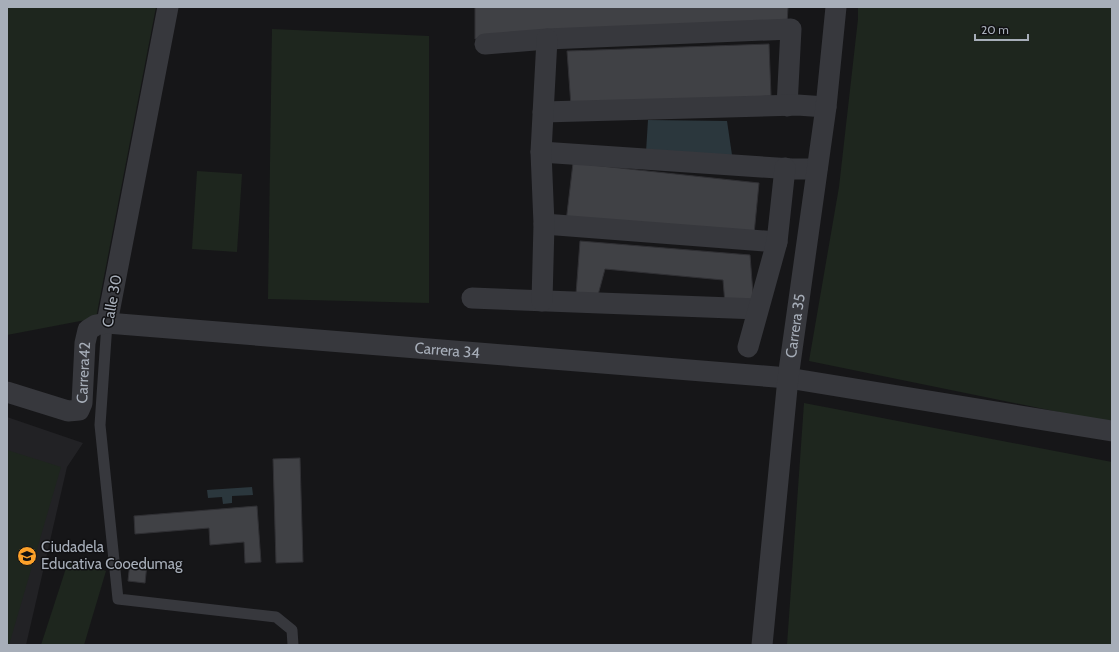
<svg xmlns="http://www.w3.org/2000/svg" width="1119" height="652" viewBox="0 0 1119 652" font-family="Cabin,sans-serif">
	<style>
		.built { fill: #222225 }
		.green { fill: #1e261e }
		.water { fill: #2b373d }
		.building { fill: #404145; stroke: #303034 }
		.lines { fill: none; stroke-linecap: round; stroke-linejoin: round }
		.service { stroke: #37383d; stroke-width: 11 }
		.minor { stroke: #37383d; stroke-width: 21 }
		.labels { text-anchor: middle; stroke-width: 3; stroke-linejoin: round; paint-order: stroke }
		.street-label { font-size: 15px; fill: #a7aeb9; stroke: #111113 }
		.poi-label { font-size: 15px; fill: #a7aeb9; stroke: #111113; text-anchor: start }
	</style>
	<rect width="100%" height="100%" fill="#161618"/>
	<path class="built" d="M7 417 83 443 67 467 26 645H7Z"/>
	<g class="green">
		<path d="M7 7H156L96 318 7 335Z"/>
		<path d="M858 7H1112V423L809 361 839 187 858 19Z"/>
		<path d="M272 29 429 36V303L268 299Z"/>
		<path d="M197 171 242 174 237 252 192 249Z"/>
		<path d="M804 403 1112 462V645H787Z"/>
		<path d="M7 450 61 467 9 645 7 644Z"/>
		<path d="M69 559 106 571 84 645H41Z"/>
	</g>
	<g class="water">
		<path d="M648 120 727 121 732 155 646 152Z"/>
		<path d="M252 487 253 495 232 496V503L223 504 222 497 208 498 207 490Z"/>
	</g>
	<g class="building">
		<path d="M475 7H788L787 24 475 39Z"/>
		<path d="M769 44 771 96 571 106 567 51Z"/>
		<path d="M573 163 759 183 754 234 566 222Z"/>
		<path d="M580 241 750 255 754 307 725 304 723 280 605 269 598 295 576 294Z"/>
		<path d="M300 458 303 562 276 563 273 459Z"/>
		<path d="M257 506 261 562 245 563 244 542 210 545 209 528 135 534 134 516Z"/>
		<path d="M130 562 147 564 145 583 128 581Z"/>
	</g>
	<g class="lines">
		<path class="service" d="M107 323 100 425 118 599 276 617 292 630 293 645"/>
		<g class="minor">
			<path d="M485 44 547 39 791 29 787 106"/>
			<path d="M543 112 797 105 826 107"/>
			<path d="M541 152 792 169H817"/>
			<path d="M544 224 777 242"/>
			<path d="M472 298 758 309"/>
			<path d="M542 301 544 224 541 152 547 39"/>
			<path d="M107 323 168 7"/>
			<path d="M748 347 777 242 785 168"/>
			<path id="s1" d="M7 392 68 411 79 410 82 403 85 343 88 330 96 325 107 323 788 378 1112 431"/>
			<path id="s2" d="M762 645 788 378 826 107 836 7"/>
		</g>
	</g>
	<defs>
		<symbol id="school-disc" viewBox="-11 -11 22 22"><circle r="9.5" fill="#fca12a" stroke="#111113"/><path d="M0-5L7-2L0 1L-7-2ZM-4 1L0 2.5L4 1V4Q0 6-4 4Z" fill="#111"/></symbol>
	</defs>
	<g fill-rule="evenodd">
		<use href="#school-disc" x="16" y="545" width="22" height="22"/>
	</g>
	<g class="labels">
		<g class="street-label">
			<text transform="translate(112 301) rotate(-80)" y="5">Calle 30</text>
			<text dy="5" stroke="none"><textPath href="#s2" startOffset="321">Carrera 35</textPath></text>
			<text dy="5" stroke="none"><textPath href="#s1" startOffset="518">Carrera 34</textPath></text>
			<text dy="5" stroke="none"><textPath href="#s1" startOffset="113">Carrera42</textPath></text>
		</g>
		<g class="poi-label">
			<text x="41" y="552">Ciudadela<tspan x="41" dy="17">Educativa Cooedumag</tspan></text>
		</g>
	</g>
	<rect width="1119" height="652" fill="none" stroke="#a7aeb9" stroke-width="16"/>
	<path d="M975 34v6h53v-6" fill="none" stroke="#a7aeb9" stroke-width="2"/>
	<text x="981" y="34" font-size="12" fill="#a7aeb9" stroke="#111113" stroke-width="3" paint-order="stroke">20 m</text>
</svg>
